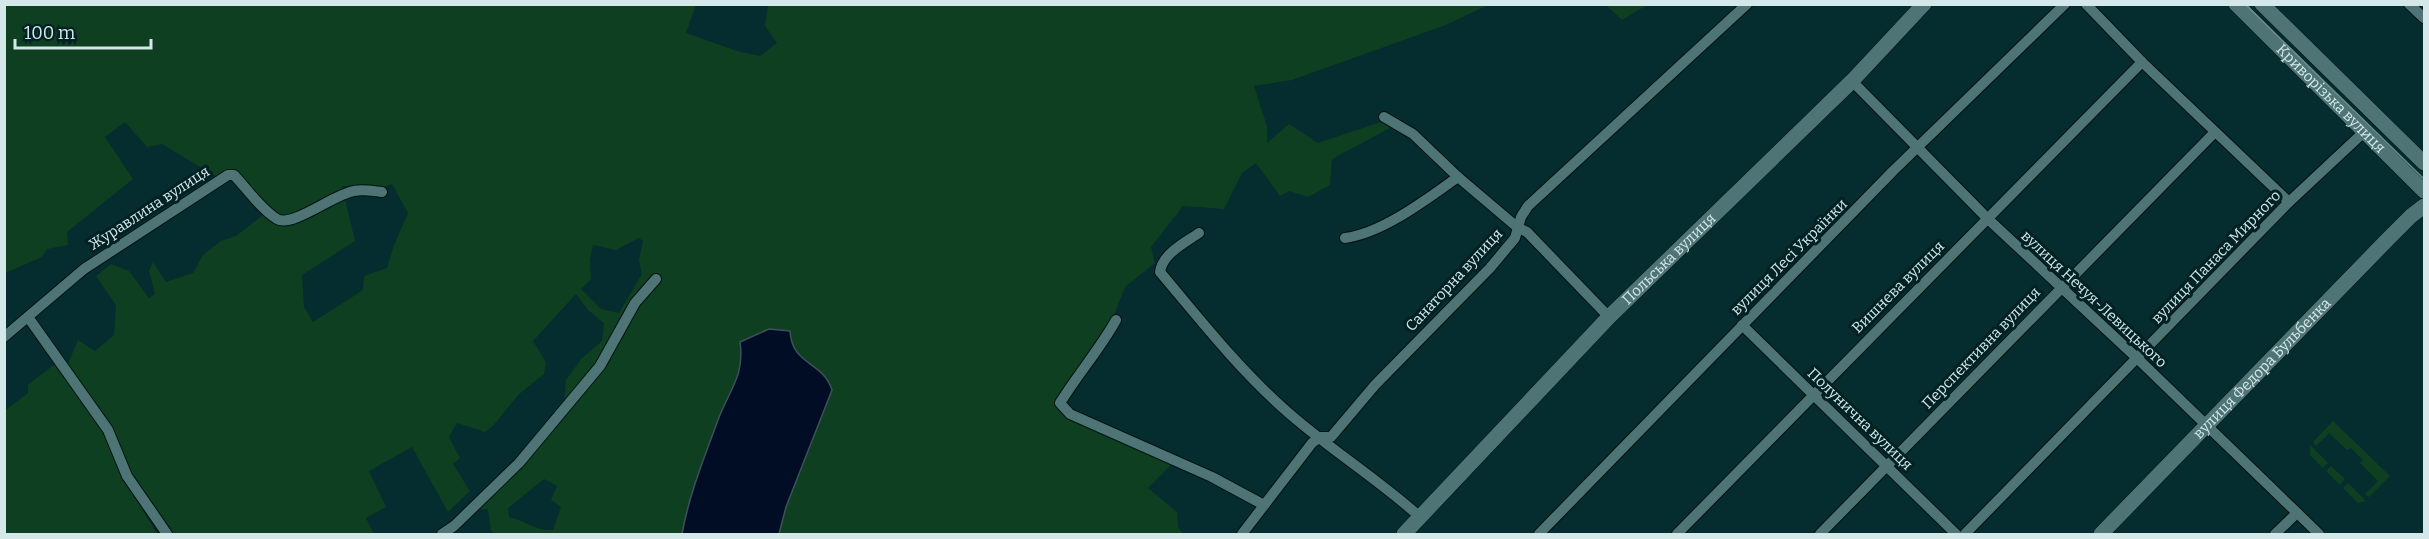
<svg xmlns="http://www.w3.org/2000/svg" width="2429" height="539" viewBox="0 0 2429 539" font-family="Bitter,serif">
	<style>
		.green { fill: #0e3f21; fill-rule: evenodd }
		.water { fill: #000d24; stroke: #404f5f; stroke-width: 1.5 }
		.lines { fill: none; stroke-linecap: round; stroke-linejoin: round }
		.street-casing { stroke: #001315; stroke-width: 12 }
		.secondary-casing { stroke: #001315; stroke-width: 16 }
		.street { stroke: #4f7476; stroke-width: 10 }
		.secondary { stroke: #4f7476; stroke-width: 15 }
		.tram { stroke: #6e8b8d; stroke-width: 1.5 }
		.labels { text-anchor: middle; stroke-width: 6; stroke-linejoin: round; paint-order: stroke }
		.street-label { font-size: 15px; fill: #d4e8e9; stroke: #002224 }
	</style>
	<rect width="100%" height="100%" fill="#052c2e"/>
	<g class="green">
		<path d="M5 5H696L686 33 737 51 760 56 777 43 765 26 768 5H1488L1446 25 1292 80 1254 86 1267 126V143L1289 124 1318 143 1381 122 1392 127 1332 159 1330 185 1308 197 1289 191 1280 196 1256 163 1242 173 1224 209 1183 206 1151 247 1155 263 1125 287 1113 318 1059 409 1174 462 1148 488 1177 512 1178 527 1183 534H495L491 531 488 509H477L563 416 566 380 581 359 602 341 604 323 588 310 576 294 533 341 546 362 544 374 518 395 493 426 485 432 457 423 449 437 460 458 453 464 470 491 448 512 412 447 369 471 386 507 366 518 374 534H172L125 480 157 534H5L4 406 7 409 28 393V385L56 363 67 366 78 340 95 351 114 335 116 305 96 276 111 264 129 271 149 298 155 294 149 271 153 262 166 282 193 273 203 255 221 241 236 236 263 215 233 178 217 177 162 144 147 147 125 122 105 137 133 179 67 232 68 245 47 249 42 257 5 273ZM392 184 408 213 394 245 387 268 364 276 363 290 313 322 304 307 302 275 355 241 342 186 383 187ZM639 238 643 241 639 260 642 274 619 313 601 309 581 289 591 279 590 260 593 245 616 250ZM544 479 557 486 551 500 561 507 553 530C536 531 526 521 509 517L508 508Z"/>
		<path d="M1606 5H1647L1622 20Z"/>
		<path d="M2333 421 2390 476 2369 497 2365 494 2378 481 2360 463 2363 460 2351 448 2347 450 2329 433 2316 446 2313 442Z"/>
		<path d="M2310 445 2328 463 2323 468 2310 455Z"/>
		<path d="M2331 466 2345 479 2340 485 2326 471Z"/>
		<path d="M2348 483 2366 501 2358 503 2343 488Z"/>
	</g>
	<path class="water" d="M769 329 790 331C792 366 822 360 832 390L786 507 779 534H682C689 495 704 458 718 420 729 390 745 376 740 342Z"/>
	<g class="lines">
		<defs>
			<g id="street">
				<path d="M2086 4 2142 62 2289 202"/>
				<path d="M2409 4 2424 18"/>
				<path d="M1852 81 1988 219 2138 359 2319 534"/>
				<path d="M1384 117 1413 134 1458 177"/>
				<path d="M1199 233C1186 242 1162 254 1160 272 1199 318 1237 367 1283 408 1326 447 1377 478 1420 517"/>
				<path d="M1345 238C1383 233 1427 199 1458 177L1517 227 1527 232 1609 317"/>
				<path d="M28 317 108 430 127 476 167 534"/>
				<path d="M1116 320C1100 349 1078 374 1060 403L1070 414 1212 477 1264 505"/>
				<path d="M1742 325 1956 534"/>
				<path d="M4 337 84 269 228 175H234C247 189 261 209 277 219 292 228 334 194 354 191 363 189 373 191 382 192"/>
				<path d="M442 534 454 526 519 463 600 366 635 303 656 279"/>
				<path d="M1242 534 1312 443 1320 437H1331L1375 385 1490 268 1515 238 1521 217 1528 206 1747 4"/>
				<path d="M1539 534 1893 171 2065 4"/>
				<path d="M1677 534 2142 62"/>
				<path d="M1820 534 2215 132"/>
				<path d="M1965 534 2289 202 2365 131"/>
				<path d="M2275 534 2297 513"/>
			</g>
			<g id="secondary">
				<path id="s1" d="M2236 4 2424 191"/>
				<path d="M2262 4 2424 163"/>
				<path id="s2" d="M1404 534 1609 317 1852 81 1924 4"/>
				<path id="s3" d="M2101 534 2388 239 2411 216 2424 206"/>
			</g>
		</defs>
		<use href="#street" class="street-casing"/>
		<use href="#secondary" class="secondary-casing"/>
		<use href="#street" class="street"/>
		<use href="#secondary" class="secondary"/>
		<path class="tram" d="M2245 4 2424 179"/>
	</g>
	<g class="labels">
		<g class="street-label">
			<text dy="5" stroke="none"><textPath href="#s1" startOffset="134">Криворізька вулиця</textPath></text>
			<text transform="translate(149 208) rotate(-33)" y="5">Журавлина вулиця</text>
			<text transform="translate(1789 257) rotate(-45)" y="5">вулиця Лесі Українки</text>
			<text transform="translate(2216 257) rotate(-46)" y="5">вулиця Панаса Мирного</text>
			<text dy="5" stroke="none"><textPath href="#s2" startOffset="382">Польська вулиця</textPath></text>
			<text transform="translate(1454 280) rotate(-47)" y="5">Санаторна вулиця</text>
			<text transform="translate(1898 287) rotate(-45)" y="5">Вишнева вулиця</text>
			<text transform="translate(2094 299) rotate(43)" y="5">вулиця Нечуя-Левицького</text>
			<text transform="translate(1981 348) rotate(-46)" y="5">Перспективна вулиця</text>
			<text dy="5" stroke="none"><textPath href="#s3" startOffset="231">вулиця Федора Бульбенка</textPath></text>
			<text transform="translate(1860 419) rotate(44)" y="5">Полунична вулиця</text>
		</g>
	</g>
	<rect width="2429" height="539" fill="none" stroke="#d4e8e9" stroke-width="12"/>
	<path d="M15 39v9h136v-9" fill="none" stroke="#d4e8e9" stroke-width="3"/>
	<text x="24" y="39" font-size="18" fill="#d4e8e9" stroke="#002224" stroke-width="4.5" paint-order="stroke">100 m</text>
</svg>
